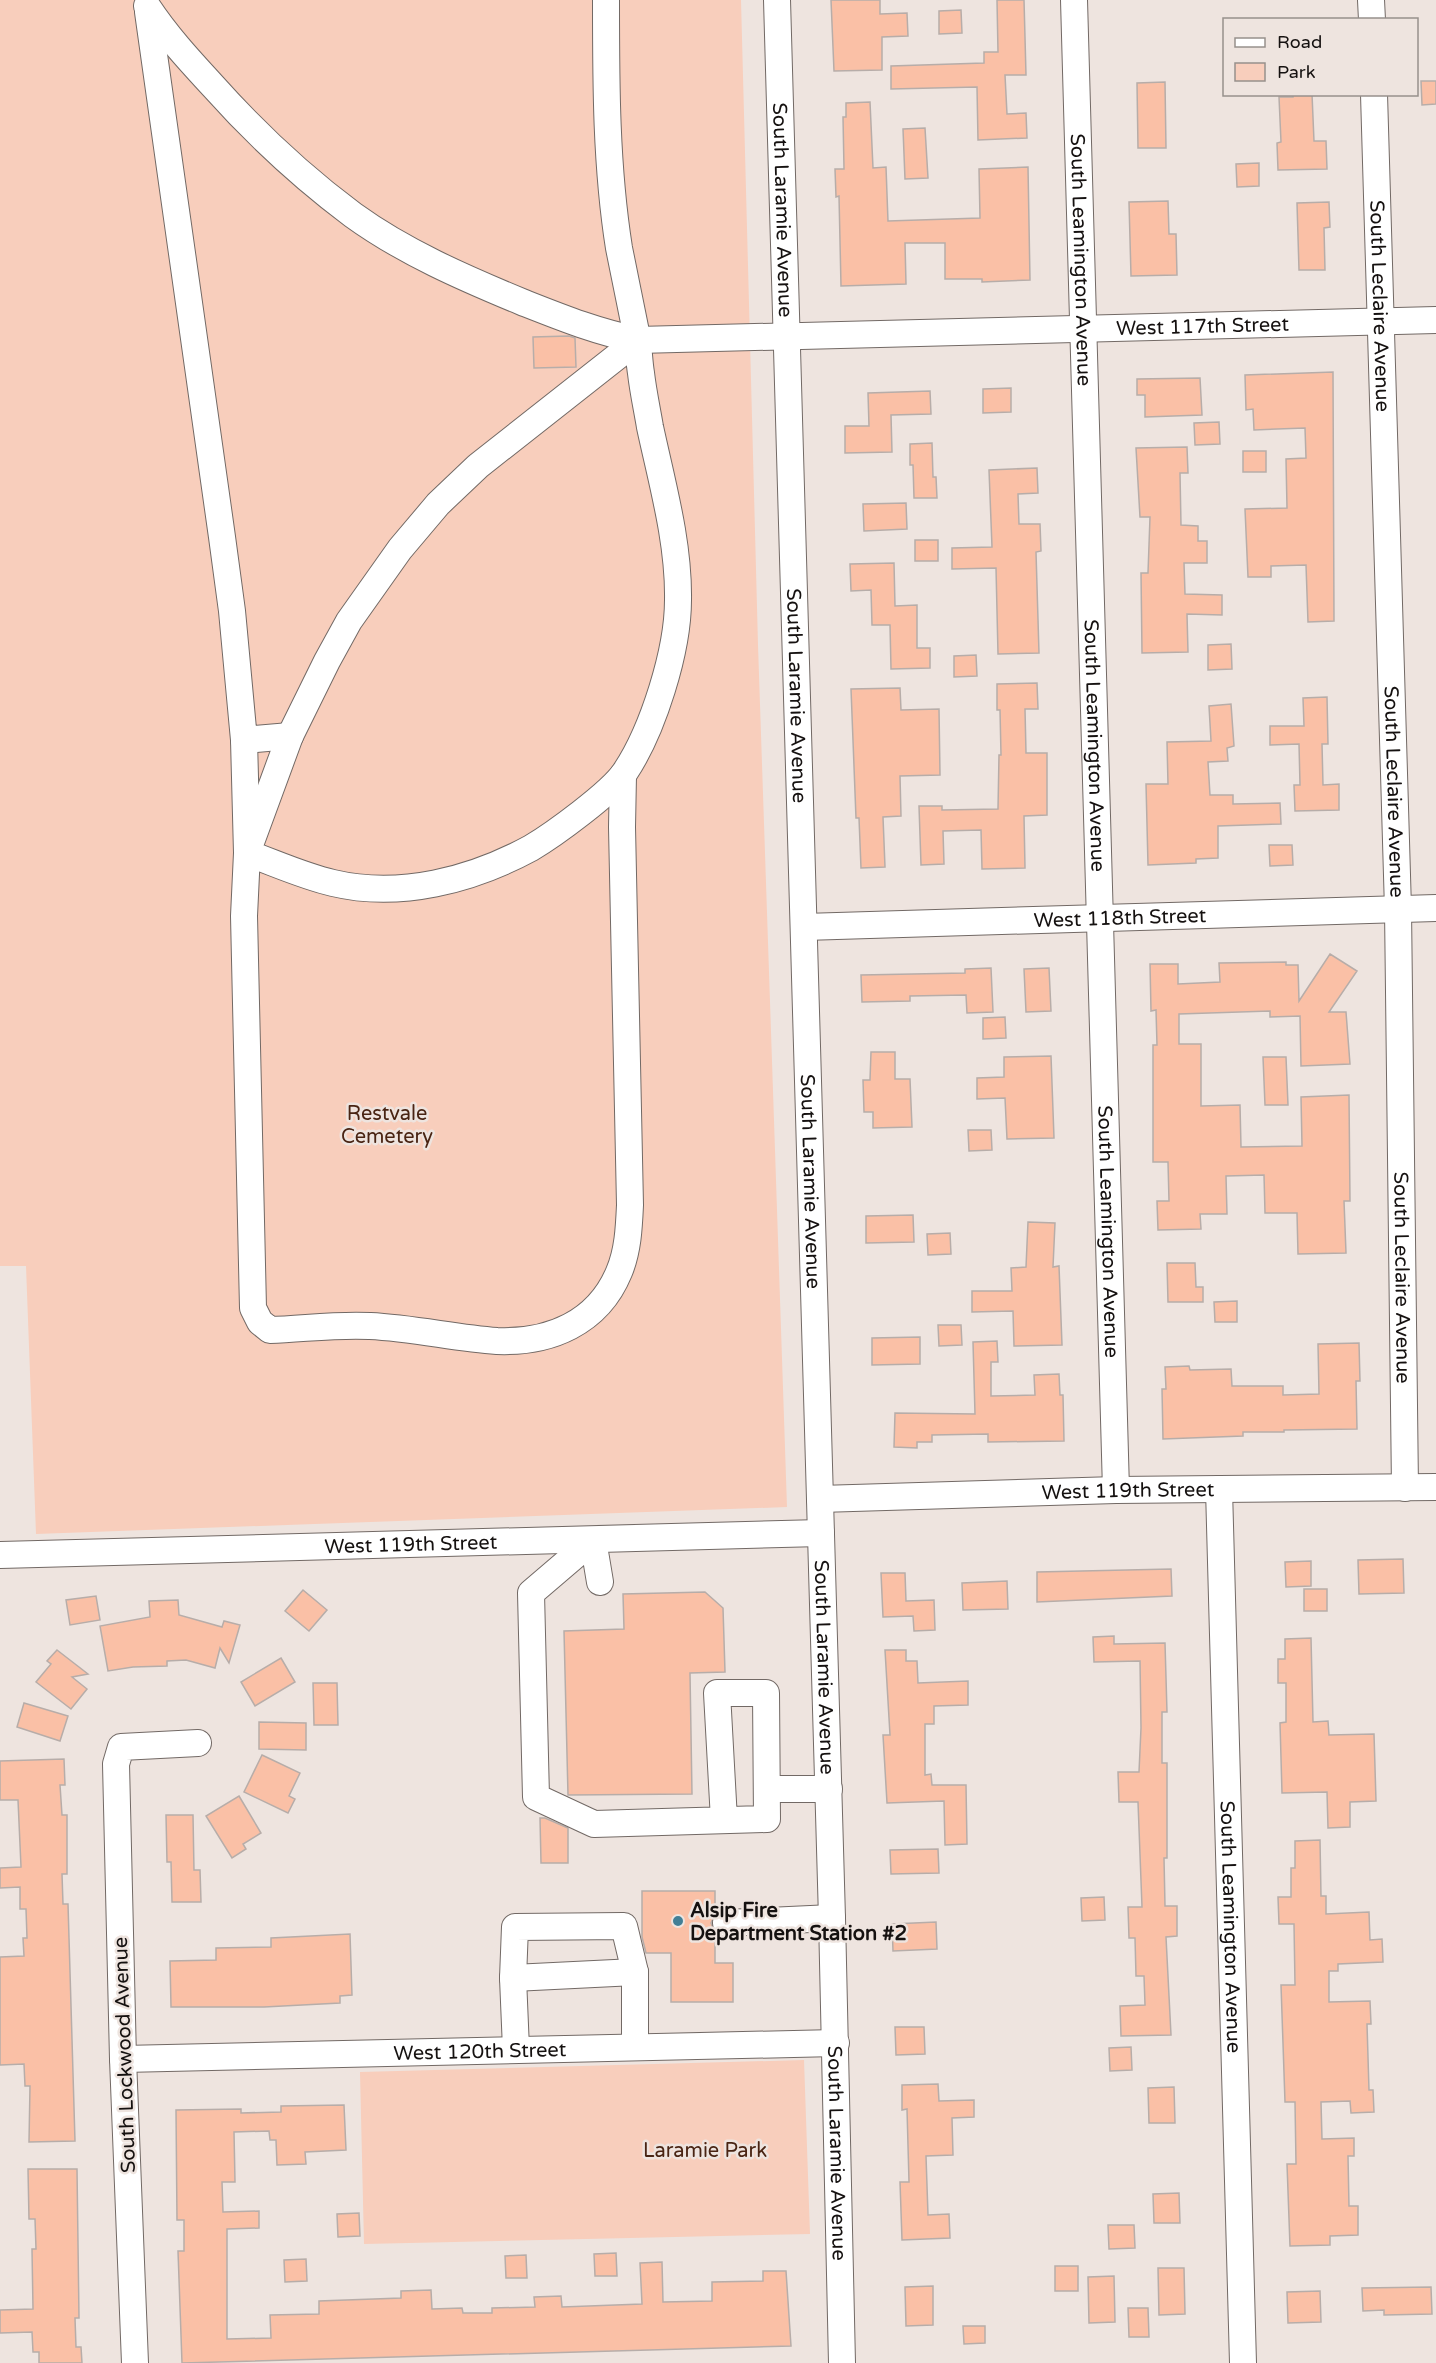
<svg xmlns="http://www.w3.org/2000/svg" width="1436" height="2363" viewBox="0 0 1436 2363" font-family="'Varela Round',sans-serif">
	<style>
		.green { fill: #f8cebc }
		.building { fill: #fac0a6; stroke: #b7ada9; stroke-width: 1.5 }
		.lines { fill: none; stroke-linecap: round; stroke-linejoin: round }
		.minor-casing { stroke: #726965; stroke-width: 28 }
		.minor { stroke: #fff; stroke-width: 26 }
		.poi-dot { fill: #427f96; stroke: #eee4df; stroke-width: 2 }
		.labels { text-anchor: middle; stroke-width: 5; stroke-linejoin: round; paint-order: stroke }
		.street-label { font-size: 20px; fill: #151110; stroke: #eee4df }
		.park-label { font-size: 20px; fill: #492413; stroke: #eee4df }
		.poi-label { font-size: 20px; font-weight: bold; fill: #151110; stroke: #eee4df; text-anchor: start }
	</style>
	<rect width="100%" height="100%" fill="#eee4df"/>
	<g class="green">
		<path d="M0 0H741L758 645 787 1507 36 1534 26 1266H0Z"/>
		<path d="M804 2060 810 2234 364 2244 360 2072Z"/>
	</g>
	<g class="building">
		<path d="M831 0H880V14L907 13 908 36 882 37V70L834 71Z"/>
		<path d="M997 0H1024L1026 75H1005L1007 114 1026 113 1027 138 978 140 977 87 891 89V66L984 63V52H998Z"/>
		<path d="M961 10 962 33 939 34V11Z"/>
		<path d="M1421 81H1436V104L1422 105Z"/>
		<path d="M1165 82 1166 148H1138L1137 83Z"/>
		<path d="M1293 94H1312L1314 141H1326L1327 169 1278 170 1277 143 1281 142 1279 97H1293Z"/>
		<path d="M870 102 873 168 886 167 888 221 980 218 979 169 1028 167 1030 280 982 282V279H945V243H905L906 284 841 286 839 196 836 197 835 169H844L843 117H846V103Z"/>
		<path d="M925 128 928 178 905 179 903 129Z"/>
		<path d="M1259 163V186L1237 187 1236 164Z"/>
		<path d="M1168 201 1169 234H1176L1177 275 1131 276 1129 202Z"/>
		<path d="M1329 202 1330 227 1324 228 1325 270H1299L1297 203Z"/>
		<path d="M569 336 575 338 576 367 534 368 533 337Z"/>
		<path d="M1333 372 1334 621 1308 622 1306 565 1271 566V577H1248L1245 509 1287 508 1286 459 1306 458 1305 428 1254 430 1253 409 1246 410 1245 375Z"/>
		<path d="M1200 378 1202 415 1145 417V395H1137V379Z"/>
		<path d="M1011 388V412L983 413V389Z"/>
		<path d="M930 391 931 414 891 415 892 452 845 453V426H869L868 393Z"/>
		<path d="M1219 422 1220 444 1195 445 1194 423Z"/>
		<path d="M932 443 933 477H936L937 498H914L913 465H910V444Z"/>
		<path d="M1187 447 1188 473H1180L1181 525 1198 526V541H1207V563H1184L1185 594 1222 595V615L1187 614 1188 652 1142 653 1141 573H1148L1150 517H1140L1136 448Z"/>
		<rect x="1243" y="451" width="23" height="21"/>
		<path d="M1037 468 1038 493 1018 494 1019 524H1040L1041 551 1036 552 1039 653 998 654 996 568 952 569V548L992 547 989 470Z"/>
		<path d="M906 503 907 529 864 531 863 504Z"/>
		<rect x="915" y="540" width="23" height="21"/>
		<path d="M894 563 895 606 917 605V648H930V668L891 669 890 625H872L871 590 851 591 850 564Z"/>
		<path d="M1231 644 1232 669 1208 670V645Z"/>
		<path d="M976 655 977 676 954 677V656Z"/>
		<path d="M1037 683 1038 709H1025L1026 753H1047V815L1024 816 1025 868 982 869 981 830 943 831 944 864 921 865 919 806H942V810L998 809 999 755H1001L1000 710H997V684Z"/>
		<path d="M900 688 901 710 939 709 940 775 900 776 901 816 883 817 885 867 861 868 859 818H856L851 689Z"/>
		<path d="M1327 697 1328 744H1322L1323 785 1339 784V810L1295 811 1294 785H1300L1299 744 1270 745V726H1304L1303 698Z"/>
		<path d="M1231 704 1234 746 1227 748 1228 761 1208 762 1210 795H1233V804L1280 803 1281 824 1218 826V858L1196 859V863L1148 865 1146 784H1168L1167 742 1211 741 1209 706Z"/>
		<path d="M1269 845H1292L1293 865 1270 866Z"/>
		<path d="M1330 954 1357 971 1329 1012H1346L1350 1064 1301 1066 1300 1016 1270 1017V1011L1179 1014V1044H1201V1106L1240 1105 1241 1147 1302 1146 1301 1097 1349 1095 1350 1201H1344L1346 1253 1298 1254 1297 1213H1265L1264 1175 1226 1176 1227 1214H1200L1201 1229 1158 1230 1157 1201H1169L1168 1162H1153V1045H1157L1156 1010 1151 1011 1150 964H1178V984L1220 982 1219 963 1286 962V965H1298L1299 1001Z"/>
		<path d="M991 968 993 1012 967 1013 966 995 910 996V1001L862 1002 861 975 965 973V969Z"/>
		<path d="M1049 968 1051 1011 1026 1012 1024 969Z"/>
		<path d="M1005 1017 1006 1038 983 1039V1018Z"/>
		<path d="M871 1052H895V1079H910L912 1127 873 1128V1112H864L863 1080H870Z"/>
		<path d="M1051 1056 1054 1138 1007 1139 1005 1098 977 1099V1078L1004 1077V1057Z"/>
		<path d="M1263 1057H1286L1288 1105H1265Z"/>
		<path d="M968 1130H991L992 1150 969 1151Z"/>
		<path d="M913 1215 914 1242 866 1243V1216Z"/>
		<path d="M1028 1222 1055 1223 1053 1267 1059 1266 1062 1345 1014 1346 1013 1311 972 1312V1291H1012L1011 1268 1026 1267Z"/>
		<path d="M950 1233 951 1254 928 1255 927 1234Z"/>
		<path d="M1167 1263H1195L1196 1287H1203V1302H1168Z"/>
		<path d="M1237 1301V1322H1215L1214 1302Z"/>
		<path d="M938 1325H961L962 1345 939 1346Z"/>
		<path d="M920 1337V1364L872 1365V1338Z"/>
		<path d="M997 1341 998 1362H991V1396L1035 1395 1034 1375 1059 1374 1060 1395H1063L1064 1441 988 1442V1434L932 1435V1442H917V1448L894 1447 895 1413 975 1414 973 1342Z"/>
		<path d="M1359 1343 1360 1381H1356L1357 1429 1284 1430V1432H1243V1436L1163 1439 1162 1389H1166L1165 1367 1189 1366 1190 1370 1231 1369 1232 1386H1283V1395L1319 1394 1318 1344Z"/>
		<path d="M1403 1559 1404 1593 1359 1594 1358 1560Z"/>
		<path d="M1311 1561V1586L1286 1587 1285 1562Z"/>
		<path d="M1171 1569 1172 1596 1037 1602V1572Z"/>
		<path d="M881 1573H905L906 1601 934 1600 935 1630 914 1631 913 1616 883 1617Z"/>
		<path d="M1007 1581 1008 1609 963 1610 962 1583Z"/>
		<rect x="1304" y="1589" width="23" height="22"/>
		<path d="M303 1590 327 1610 309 1631 285 1611Z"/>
		<path d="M705 1592 723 1608 725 1672 690 1673 692 1794 568 1795 564 1631 624 1629 623 1594Z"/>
		<path d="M96 1596 100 1620 70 1625 66 1600Z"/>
		<path d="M178 1600 179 1615 222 1627 224 1621 240 1625 229 1663 220 1648 215 1668 186 1660 167 1661V1666L133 1667 108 1671 100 1626 150 1617 149 1601Z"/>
		<path d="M1114 1636V1644L1165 1643 1167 1712H1162V1763H1167V1858H1164L1165 1906H1177V1936L1166 1937 1171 2035 1121 2036 1120 2006 1145 2005 1144 1976H1136L1135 1938H1129L1128 1907H1142L1138 1802H1119L1118 1772H1139L1141 1728 1140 1661 1094 1662 1093 1637Z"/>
		<path d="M1311 1638 1313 1722 1328 1721 1329 1735 1374 1734 1376 1801 1350 1802V1827L1328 1828 1327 1792 1282 1793 1280 1723 1286 1722V1683H1278V1659H1285V1639Z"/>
		<path d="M57 1650 88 1674 72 1677 87 1689 71 1709 36 1682 51 1664 47 1661Z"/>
		<path d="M885 1650H906V1661H917L918 1683 968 1681V1705L934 1706V1724H925V1775L931 1774 932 1785H966L967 1844 945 1845 944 1801 887 1803 883 1735H890Z"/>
		<path d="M281 1658 295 1682 255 1706 241 1682Z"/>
		<path d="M313 1683H337L338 1725H314Z"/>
		<path d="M24 1703 68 1716 60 1741 17 1727Z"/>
		<path d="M259 1722 306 1723V1750L259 1749Z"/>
		<path d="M262 1755 300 1773 289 1796 295 1799 288 1813 244 1792Z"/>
		<path d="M64 1759 65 1785H60L62 1815H67V1874H62L63 1904H68L75 2141 29 2142 30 2086H25L24 2064 0 2065V1957L24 1956 23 1938H27L26 1909H20V1887L0 1888V1868L21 1867 18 1800H0V1761Z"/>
		<path d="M239 1796 261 1833 243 1844 246 1849 232 1858 206 1816Z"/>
		<path d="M166 1815H193L194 1870H200L201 1902H172L171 1862H167Z"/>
		<path d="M540 1818H545L568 1828V1863H541Z"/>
		<path d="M1320 1840 1321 1896H1326V1914L1369 1912 1370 1940 1382 1939 1383 1962 1338 1964V1971H1329V2002L1370 2001 1371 2024H1367L1369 2090H1373L1374 2112 1351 2113 1350 2101 1321 2102 1322 2139 1354 2138V2156H1348L1349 2206H1358V2235L1330 2236V2245L1290 2246 1287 2164H1296L1295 2102H1285L1281 1985H1295L1294 1924H1279L1278 1897H1291V1868H1295V1841Z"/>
		<path d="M938 1849 939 1873 891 1874 890 1850Z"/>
		<path d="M642 1891H715V1914L711 1923 715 1933V1963H733V2002H671V1953H646L642 1937Z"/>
		<path d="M1104 1897 1105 1920 1082 1921 1081 1898Z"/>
		<path d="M936 1922 937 1949 893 1951 892 1924Z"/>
		<path d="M350 1934 352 1995 340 1996V2003L264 2007H171L170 1961 216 1960V1948L271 1947V1938Z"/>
		<path d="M895 2027H924L925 2054 896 2055Z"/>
		<path d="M1131 2047 1132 2070 1110 2071 1109 2048Z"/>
		<path d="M938 2084 939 2101 974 2100V2117L952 2118 953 2155 926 2156 928 2215 949 2214 950 2238 902 2240 900 2182H909L907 2109 902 2110V2085Z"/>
		<path d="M1174 2087 1175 2123H1149L1148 2088Z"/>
		<path d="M344 2105 346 2150 305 2152 306 2164 277 2165 276 2140H270L269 2131 234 2132 235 2182H222L223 2212 259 2211V2228L227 2229V2339L271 2338 270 2315 319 2314V2301L401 2298V2291L431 2290 432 2309 462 2308 463 2313H492V2308L535 2307 534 2297 561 2296 562 2307 642 2304 640 2263 662 2262 663 2302 712 2301V2282L763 2281V2271H786L791 2346 182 2363 178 2251H184V2220H177L176 2110 241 2109V2113L281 2112V2106Z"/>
		<path d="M28 2169H77L79 2318H75L76 2347H81L82 2363H39V2352H33L32 2332 0 2333V2310L33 2309 32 2249H36L35 2219H29Z"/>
		<path d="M1179 2193 1180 2223H1154L1153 2194Z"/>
		<path d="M359 2213 360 2236 338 2237 337 2214Z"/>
		<path d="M1108 2225H1134L1135 2248 1109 2249Z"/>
		<path d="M616 2253 617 2276H595L594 2254Z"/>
		<path d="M526 2255 527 2278H506L505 2256Z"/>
		<path d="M306 2259 307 2281 285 2282 284 2260Z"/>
		<rect x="1055" y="2266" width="23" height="25"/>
		<path d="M1158 2268H1184L1185 2314 1159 2315Z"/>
		<path d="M1114 2276 1115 2322 1089 2323 1088 2277Z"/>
		<path d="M933 2286V2325L906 2326 905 2287Z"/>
		<path d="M1431 2287 1432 2314 1384 2315V2310L1363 2311 1362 2288Z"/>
		<path d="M1320 2291 1321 2322 1288 2323 1287 2292Z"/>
		<path d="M1128 2308H1148L1149 2337H1129Z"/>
		<path d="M963 2326H985V2343L964 2344Z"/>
	</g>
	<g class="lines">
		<defs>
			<g id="minor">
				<path d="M606 0C606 83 606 166 619 248 625 278 631 307 637 337 639 349 639 361 641 373 643 391 647 409 650 427 662 483 679 542 678 600 678 651 653 730 625 772 611 793 553 835 531 848 472 880 400 899 333 883 303 876 275 863 247 853L290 736 327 661 349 621 400 549 438 504 478 466 638 340"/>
				<path id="s1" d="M777 0 832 1918 842 2363"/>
				<path id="s2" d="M1074 0 1116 1490"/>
				<path d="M1371 0 1372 20"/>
				<path id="s3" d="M147 6C166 35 189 60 213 86 255 133 302 177 353 215 404 252 464 278 522 302 560 317 597 332 638 340L1436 320"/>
				<path d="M148 12 222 537 232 611 244 740 290 736"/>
				<path id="s4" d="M1374 94 1398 909 1405 1488"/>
				<path d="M244 740 247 853 244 916 253 1308 260 1322 270 1330C303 1329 337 1324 370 1326 413 1328 455 1338 497 1341 550 1343 598 1323 619 1272 628 1251 629 1227 630 1205L622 827 623 775"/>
				<path id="s5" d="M804 927 1436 908"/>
				<path id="s6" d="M1219 1489 1243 2363"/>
				<path id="s7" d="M820 1499 1116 1490 1436 1487"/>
				<path id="s8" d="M0 1555 821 1533"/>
				<path d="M600 1582 593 1540 531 1593 536 1797 594 1824 767 1819 766 1693H717L724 1820"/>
				<path d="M767 1789H829"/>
				<path d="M726 1923 832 1918"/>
				<path d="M513 1978 635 1972"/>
				<path d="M516 2049 513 1978 515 1927 624 1926 635 1972V2046"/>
				<path id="s9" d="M123 2059 836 2043"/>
				<path d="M135 2363 123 2059 116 1764 121 1747 198 1743"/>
			</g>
		</defs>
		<use href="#minor" class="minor-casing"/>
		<use href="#minor" class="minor"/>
	</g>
	<circle class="poi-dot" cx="678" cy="1921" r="6"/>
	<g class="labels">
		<g class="street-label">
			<text dy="7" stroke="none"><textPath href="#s1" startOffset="210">South Laramie Avenue</textPath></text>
			<text dy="7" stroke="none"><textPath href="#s2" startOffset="260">South Leamington Avenue</textPath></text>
			<text dy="7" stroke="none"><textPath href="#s4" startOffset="212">South Leclaire Avenue</textPath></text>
			<text dy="7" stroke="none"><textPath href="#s3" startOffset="1172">West 117th Street</textPath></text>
			<text dy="7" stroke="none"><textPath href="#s1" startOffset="696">South Laramie Avenue</textPath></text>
			<text dy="7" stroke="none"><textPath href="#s2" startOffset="746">South Leamington Avenue</textPath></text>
			<text dy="7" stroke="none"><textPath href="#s4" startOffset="698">South Leclaire Avenue</textPath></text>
			<text dy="7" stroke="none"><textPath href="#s5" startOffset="316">West 118th Street</textPath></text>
			<text dy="7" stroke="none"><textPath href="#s1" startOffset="1182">South Laramie Avenue</textPath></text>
			<text dy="7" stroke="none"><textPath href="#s2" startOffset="1232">South Leamington Avenue</textPath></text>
			<text dy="7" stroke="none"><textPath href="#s4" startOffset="1184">South Leclaire Avenue</textPath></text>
			<text dy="7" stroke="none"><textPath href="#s7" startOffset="308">West 119th Street</textPath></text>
			<text dy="7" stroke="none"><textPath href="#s8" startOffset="411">West 119th Street</textPath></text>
			<text dy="7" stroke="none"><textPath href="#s1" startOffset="1668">South Laramie Avenue</textPath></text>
			<text dy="7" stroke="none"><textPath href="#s6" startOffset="438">South Leamington Avenue</textPath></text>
			<text dy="7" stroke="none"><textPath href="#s9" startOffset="357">West 120th Street</textPath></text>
			<text transform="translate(124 2055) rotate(-92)" y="7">South Lockwood Avenue</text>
			<text dy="7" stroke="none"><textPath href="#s1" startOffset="2154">South Laramie Avenue</textPath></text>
		</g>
		<g class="park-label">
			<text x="387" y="1120">Restvale<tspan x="387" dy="23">Cemetery</tspan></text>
			<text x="705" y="2157">Laramie Park</text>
		</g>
		<g class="poi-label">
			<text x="690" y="1917">Alsip Fire<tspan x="690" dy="23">Department Station #2</tspan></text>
		</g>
	</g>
	<rect x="1223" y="18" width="195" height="78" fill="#eee4df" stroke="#97908c" stroke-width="1.5"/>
	<rect x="1235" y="38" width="30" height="9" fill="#ffffff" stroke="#97908c" stroke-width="1.5"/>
	<text x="1277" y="48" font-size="18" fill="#151110">Road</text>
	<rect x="1235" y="63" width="30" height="18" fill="#f8cebc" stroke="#97908c" stroke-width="1.5"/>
	<text x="1277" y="78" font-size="18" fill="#151110">Park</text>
</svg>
